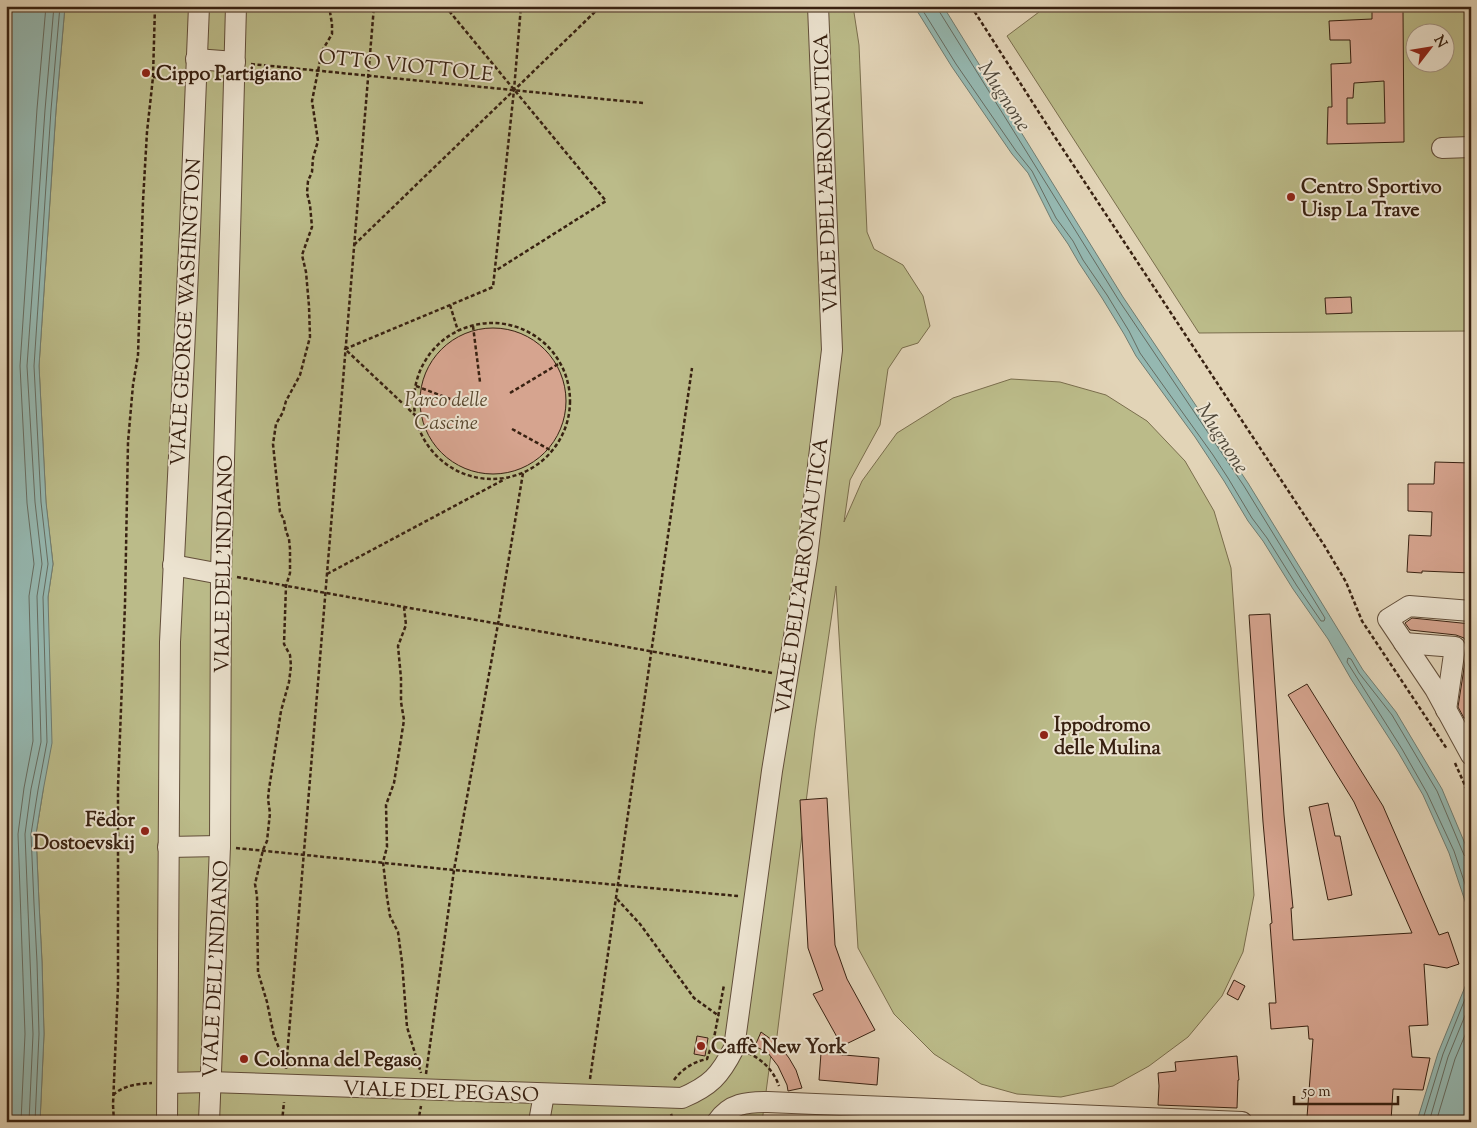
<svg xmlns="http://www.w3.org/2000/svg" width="1477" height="1128" viewBox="0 0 1477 1128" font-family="'Sorts Mill Goudy',serif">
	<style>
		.green { fill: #bbbb89; stroke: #7a6e4d; fill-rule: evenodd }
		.water { fill: #95b8b1; stroke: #707c71 }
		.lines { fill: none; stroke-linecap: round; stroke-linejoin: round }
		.shore { stroke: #666c61; stroke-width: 1 }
		.building { fill: #d6a48f; stroke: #382111; fill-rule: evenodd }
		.minor-casing { stroke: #624e3a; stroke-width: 22 }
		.path { stroke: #382111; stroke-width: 2.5; stroke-dasharray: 4 2.5; stroke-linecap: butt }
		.minor { stroke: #ece3d0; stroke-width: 20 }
		.poi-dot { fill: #8f2418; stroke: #ece3d0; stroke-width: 2 }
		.labels { text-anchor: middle; stroke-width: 4; stroke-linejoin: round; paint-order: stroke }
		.street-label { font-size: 20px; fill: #382111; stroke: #ece3d0 }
		.poi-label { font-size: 20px; font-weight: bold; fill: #382111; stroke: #ece3d0; text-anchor: start }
		.park-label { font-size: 20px; font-style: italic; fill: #59482f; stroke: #ece3d0 }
		.water-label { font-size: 21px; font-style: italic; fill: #4f4739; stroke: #ece3d0 }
	</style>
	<rect width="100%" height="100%" fill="#e2d4b7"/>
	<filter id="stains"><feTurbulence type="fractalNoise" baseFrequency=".004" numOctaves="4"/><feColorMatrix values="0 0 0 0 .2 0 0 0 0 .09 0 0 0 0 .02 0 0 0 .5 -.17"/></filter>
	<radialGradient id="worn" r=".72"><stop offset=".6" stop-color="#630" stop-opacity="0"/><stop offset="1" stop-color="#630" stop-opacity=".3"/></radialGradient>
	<g class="green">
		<path d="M65 6H853L859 45 867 232 874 249 903 265 923 296 930 326 918 343 902 348 888 369 880 425 850 480 844 522 862 481 897 433 953 398 1011 379 1060 382 1106 395 1147 421 1185 461 1214 511 1231 568 1254 895 1243 952 1222 996 1188 1037 1149 1066 1113 1086 1061 1097 1017 1094 981 1084 934 1054 894 1014 858 948 836 586 815 730 776 1044 772 1047 762 1122H40L44 1034 42 962 39 903 36 834 43 791 48 597 53 564 46 504 39 366 56 110Z"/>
		<path d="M1047 6H1471V331L1199 333 1007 36ZM1414 32H1444V62H1414Z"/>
	</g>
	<g class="water">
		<path d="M6 6H65L56 110 39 366 46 502 53 564 48 597 52 743 43 791 36 834 39 903 42 962 44 1034 40 1122H6Z"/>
		<path d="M914 6H943L1123 297 1248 483 1363 670 1396 712 1442 789 1471 858V919L1449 853 1423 795 1398 752 1351 679 1328 639 1293 589 1263 541 1248 521 1224 481 1195 437 1136 356 1124 334 1102 298 1079 263 1068 244 1052 221 1028 173 1012 154 952 67Z"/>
		<path d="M1469 977H1471V1122L1417 1121 1438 1053Z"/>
	</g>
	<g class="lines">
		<g class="shore">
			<path d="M920 6 956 64 1016 151 1032 171 1056 218 1073 241 1083 260 1107 295 1129 331 1140 353 1213 455 1228 478 1252 518 1267 538 1297 586 1321 621H1324L1325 618 1244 486 1118 299 939 11V6"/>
			<path d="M1471 859 1467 858 1464 855 1437 791 1392 715 1359 673 1351 659 1348 658 1347 662 1402 749 1427 793 1454 851 1471 902"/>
			<path d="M21 1122 25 1034 18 834 24 788 33 741 29 596 34 564 27 503 20 366 37 109 46 6"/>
			<path d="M29 1122 33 1034 25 834 31 789 41 742 37 596 42 564 35 502 27 366 45 110 54 6"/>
			<path d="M35 1122 39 1034 37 962 34 904 31 834 38 790 47 742 43 597 48 564 41 502 34 366 51 110 60 6"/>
			<path d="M1422 1122 1443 1054 1471 984"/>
			<path d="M1429 1122 1448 1057 1471 1001"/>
			<path d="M1436 1122 1455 1059 1471 1021"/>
		</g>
	</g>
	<g class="building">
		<path d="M1403 10 1404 142 1327 144 1328 107H1332L1331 64 1351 63 1350 40H1330L1329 21 1372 19V11ZM1384 81 1385 123 1347 124V98H1353L1354 83Z"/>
		<path d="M1351 297 1352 313 1326 314 1325 298Z"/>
		<circle cx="493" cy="401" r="73"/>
		<path d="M1435 462 1471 463V573L1422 571V573L1407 572 1409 535 1431 536 1432 512 1408 511V484H1434Z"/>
		<path d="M1270 614 1284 815 1293 908H1291L1293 940 1412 933 1354 802 1288 695 1307 684 1383 806 1439 935 1448 932 1459 964 1447 968 1424 964 1428 1025 1409 1026 1412 1057 1430 1058 1423 1090 1393 1089 1391 1121 1307 1117 1313 1039H1309L1308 1026 1271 1029 1269 1003H1276L1270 924 1272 923 1263 822 1249 615Z"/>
		<path d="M1412 618 1471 624V719L1464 718 1458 707 1467 649 1466 642 1464 638 1456 635 1410 630 1405 623Z"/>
		<path d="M827 798 835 945 847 979 875 1030 842 1046 813 994 823 990 808 948 800 800Z"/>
		<path d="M1328 803 1335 836H1340L1352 895 1328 900 1309 807Z"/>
		<path d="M1234 980 1245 986 1238 1000 1227 994Z"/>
		<path d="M761 1032 779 1045 789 1058 796 1070 802 1088 788 1091 787 1085 778 1066 768 1053 755 1046Z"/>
		<path d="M697 1036 708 1038 705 1056 694 1054Z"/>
		<path d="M821 1053 879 1058 877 1085 819 1080Z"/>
		<path d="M1237 1056 1239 1080H1238L1237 1108 1158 1105 1159 1086 1158 1073 1176 1071 1175 1062Z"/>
	</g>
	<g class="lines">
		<defs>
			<g id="minor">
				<path d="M196 59 235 62"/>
				<path d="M1442 148 1471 147"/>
				<path d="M173 565 221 574"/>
				<path d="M1471 611 1409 606 1388 619 1435 689 1471 755"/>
				<path d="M1404 643 1455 647 1446 710"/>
				<path d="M168 847 220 846"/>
				<path d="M168 1083 209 1082 682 1098C710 1086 720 1076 734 1048L772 771 807 557 832 350 818 6"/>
				<path d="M167 1122 170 642 190 229 199 6"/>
				<path d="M209 1122 220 846 221 574 236 6"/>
				<path d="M539 1122 544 1094"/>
				<path d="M717 1122C730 1103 747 1102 768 1102L1242 1122"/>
			</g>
		</defs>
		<use href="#minor" class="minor-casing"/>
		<g class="path">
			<path d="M445 6 606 201 495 271"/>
			<path d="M971 6 1047 125 1324 545 1346 582 1362 621 1447 749"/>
			<path d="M251 64 643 103"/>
			<path d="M153 77 181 78"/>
			<path d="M354 245 601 6"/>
			<path d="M450 305 458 331"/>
			<circle cx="492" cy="401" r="78"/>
			<path d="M473 326 480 382"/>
			<path d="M416 386 458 402"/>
			<path d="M510 393 560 363"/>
			<path d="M416 416 345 349 493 287 514 90 521 6"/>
			<path d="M512 429 552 451"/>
			<path d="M327 574 505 479"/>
			<path d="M237 577 772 673"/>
			<path d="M404 607 406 625 398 646 401 678V702L404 720 394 783 386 805 387 847 383 862 387 897 390 916 398 932 402 962 407 1027 421 1073"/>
			<path d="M1455 763 1471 799"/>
			<path d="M236 848 454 870 738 896"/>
			<path d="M617 899 640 924 694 998 719 1016"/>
			<path d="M748 1053C762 1059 774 1071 779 1086"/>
			<path d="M286 1065 274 1036 267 1002 258 972 257 896 255 884 263 850 267 841 270 813 268 799 269 789 281 711 289 682 291 666 290 655 284 644 286 586 290 573V549L289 539 286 531 284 520 280 512 273 444 276 424 283 412 286 401 300 375 310 337 309 306 306 272 302 255 312 227 310 205 307 193 308 181 312 172 313 158 318 141 312 101 322 51 332 34V24L329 6"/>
			<path d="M286 1069 374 6"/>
			<path d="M426 1074 454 870 498 624 523 473"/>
			<path d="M590 1079 692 368"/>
			<path d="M674 1080C682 1069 693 1062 707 1059L714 1038 724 985"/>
			<path d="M113 1095C124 1085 137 1084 152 1083"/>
			<path d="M671 1114 674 1122"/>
			<path d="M114 1122 113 1105 118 986V787L125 604 128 442 133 385 138 355 143 201 147 132 153 77 155 6"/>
			<path d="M282 1122 284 1102"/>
			<path d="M418 1122 421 1106"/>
		</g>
		<use href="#minor" class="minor"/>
	</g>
	<g class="poi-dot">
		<circle cx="146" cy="73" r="5"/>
		<circle cx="1291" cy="197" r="5"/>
		<circle cx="1044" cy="735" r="5"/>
		<circle cx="145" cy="831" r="5"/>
		<circle cx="701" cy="1046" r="5"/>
		<circle cx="244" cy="1059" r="5"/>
	</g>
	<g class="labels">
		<g class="street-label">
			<text transform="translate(406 65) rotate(6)" y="7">OTTO VIOTTOLE</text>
			<text transform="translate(825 173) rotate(-92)" y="7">VIALE DELL'AERONAUTICA</text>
			<text transform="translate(185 312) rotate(-87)" y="7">VIALE GEORGE WASHINGTON</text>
			<text transform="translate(223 564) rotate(-89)" y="7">VIALE DELL'INDIANO</text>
			<text transform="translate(801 576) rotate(-82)" y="7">VIALE DELL'AERONAUTICA</text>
			<text transform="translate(215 969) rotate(-87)" y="7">VIALE DELL'INDIANO</text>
			<text transform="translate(441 1091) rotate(2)" y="7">VIALE DEL PEGASO</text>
		</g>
		<g class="poi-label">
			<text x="156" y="80">Cippo Partigiano</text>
			<text x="1301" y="193">Centro Sportivo<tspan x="1301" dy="23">Uisp La Trave</tspan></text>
			<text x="1054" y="731">Ippodromo<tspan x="1054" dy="23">delle Mulina</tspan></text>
			<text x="135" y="826" text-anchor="end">Fëdor<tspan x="135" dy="23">Dostoevskij</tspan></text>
			<text x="711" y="1053">Caffè New York</text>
			<text x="254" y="1066">Colonna del Pegaso</text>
		</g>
		<g class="park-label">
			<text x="446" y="406">Parco delle<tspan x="446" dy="23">Cascine</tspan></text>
		</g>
		<g class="water-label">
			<text transform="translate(1005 96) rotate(57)" y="7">Mugnone</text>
			<text transform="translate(1223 438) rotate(57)" y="7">Mugnone</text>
		</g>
	</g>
	<rect width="1477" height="1128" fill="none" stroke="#e2d4b7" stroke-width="25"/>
	<rect x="8" y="8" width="1462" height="1113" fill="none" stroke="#382111" stroke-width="2.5"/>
	<rect x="12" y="12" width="1452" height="1103" fill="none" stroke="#382111"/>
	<g transform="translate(1430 48) rotate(59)"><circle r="24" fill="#ece3d0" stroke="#a49584"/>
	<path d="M0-4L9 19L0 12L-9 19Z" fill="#8f2418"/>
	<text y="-8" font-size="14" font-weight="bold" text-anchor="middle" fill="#382111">N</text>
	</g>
	<path d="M1294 1096v8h104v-8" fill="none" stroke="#382111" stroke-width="2.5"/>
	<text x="1302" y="1096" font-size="15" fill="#382111" stroke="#ece3d0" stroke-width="4" paint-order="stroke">50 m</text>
	<rect width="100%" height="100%" filter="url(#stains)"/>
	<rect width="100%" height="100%" fill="url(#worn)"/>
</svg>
